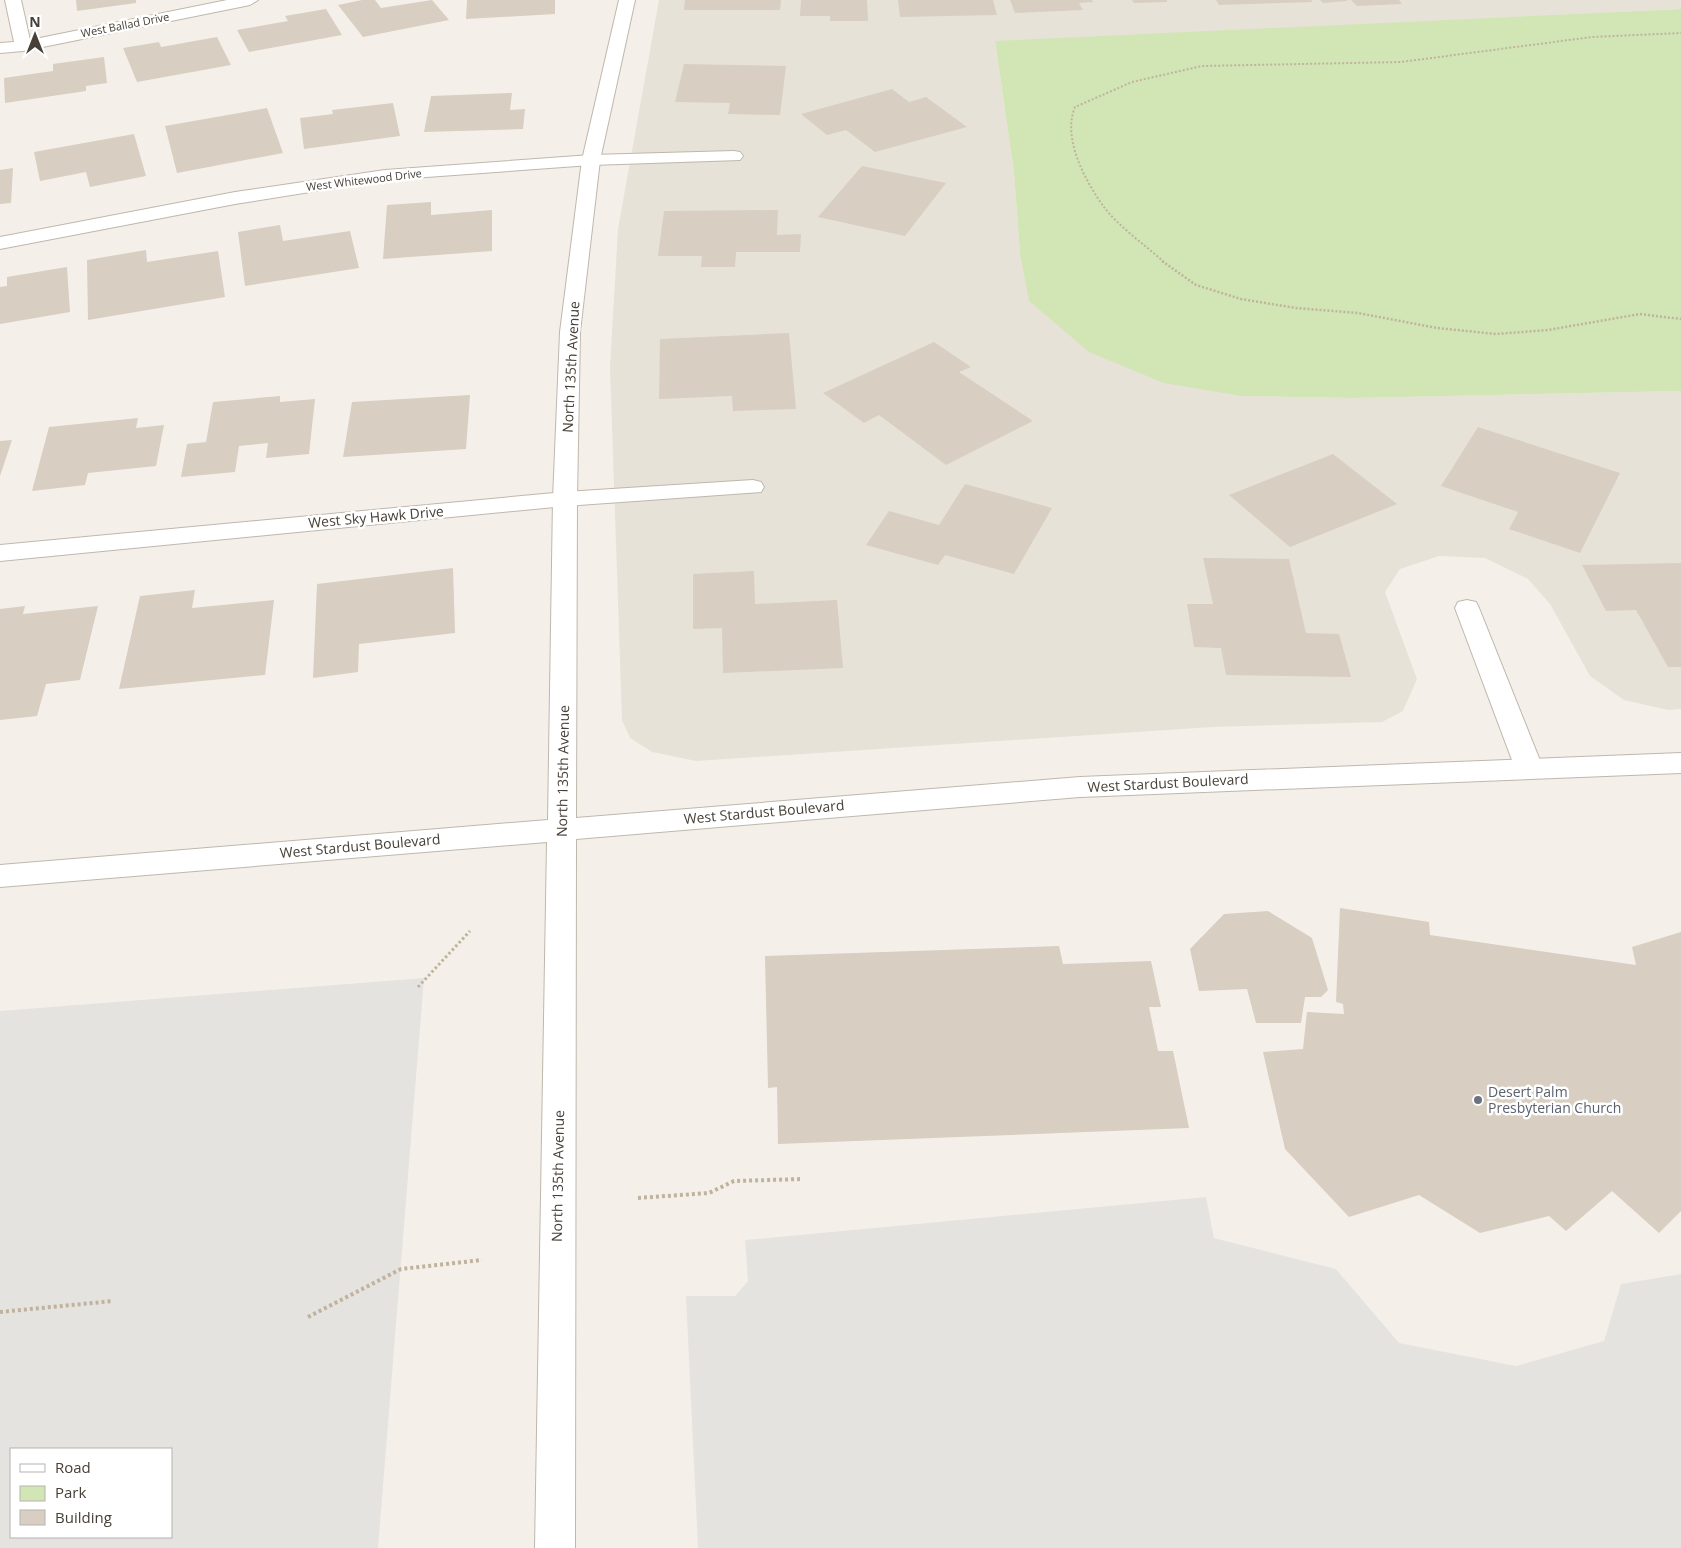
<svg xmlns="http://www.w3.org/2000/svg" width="1681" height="1548" viewBox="0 0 1681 1548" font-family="'Open Sans',sans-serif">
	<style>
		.residential { fill: #e7e2d7 }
		.green { fill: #d1e6b4 }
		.parking { fill: #e5e3e0; fill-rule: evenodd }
		.building { fill: #d8cec2 }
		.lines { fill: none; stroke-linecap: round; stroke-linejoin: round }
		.minor-casing { stroke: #bfb7ac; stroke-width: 2 }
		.tertiary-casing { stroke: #bfb7ac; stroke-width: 2 }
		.path-far3 { stroke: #c0b39e; stroke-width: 2; stroke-dasharray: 2 2; stroke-linecap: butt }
		.path-far2 { stroke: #c0b39e; stroke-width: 2.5; stroke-dasharray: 2 2; stroke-linecap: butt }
		.path-far1 { stroke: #c0b39e; stroke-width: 3; stroke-dasharray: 2.5 2.5; stroke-linecap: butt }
		.path { stroke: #c0b39e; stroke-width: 4; stroke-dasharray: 3 3; stroke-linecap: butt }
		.minor { fill: #fff; fill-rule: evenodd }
		.tertiary { fill: #fff; fill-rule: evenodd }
		.worship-dot { fill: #6b7280; stroke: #fff; stroke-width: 2 }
		.labels { text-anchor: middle; stroke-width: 5; stroke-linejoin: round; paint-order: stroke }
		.far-street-label { font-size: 11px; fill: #474038; stroke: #fff }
		.street-label { font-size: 14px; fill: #474038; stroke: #fff }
		.worship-label { font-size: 14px; fill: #5b616d; stroke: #fff; text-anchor: start }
	</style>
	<rect width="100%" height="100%" fill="#f4f0e9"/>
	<path class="residential" d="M659 0H1681V9L995 42 1014 172 1020 253 1242 396 1353 398 1681 391V709L1668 710 1624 700 1590 676 1550 604 1528 579 1485 558 1439 556 1400 569 1385 592 1417 679 1403 711 1382 722 1213 727 696 761 652 752 630 738 622 720 610 367 618 229Z"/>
	<path class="green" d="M1681 9V391L1353 398 1242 396 1164 383 1089 352 1029 301 1020 253 1014 172 995 41Z"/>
	<g class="parking">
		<path d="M424 978 378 1548H0V1011ZM171 1449V1537H11V1449Z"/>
		<path d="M1206 1197 1214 1238 1336 1269 1399 1343 1516 1366 1604 1341 1621 1284 1681 1274V1548H698L686 1296H735L748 1281 745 1240Z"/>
	</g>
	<g class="building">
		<path d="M76 0H136V3L77 11Z"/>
		<path d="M362 0H375L381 8 432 0 449 20 363 37 338 5Z"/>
		<path d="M467 0H555V14L466 19Z"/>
		<path d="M685 0H781L780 10H684Z"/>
		<path d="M801 0H867L868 21H830V16H800Z"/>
		<path d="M898 0H993L997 15 900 17Z"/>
		<path d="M1010 0H1092L1093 2 1079 3 1083 10 1015 13Z"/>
		<path d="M1132 0H1167V2L1134 3Z"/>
		<path d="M1216 0H1311L1313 2 1219 5Z"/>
		<path d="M1320 0H1347V1L1323 3Z"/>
		<path d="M1351 0H1399L1402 4 1357 6Z"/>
		<path d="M326 9 342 35 249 52 237 30 288 21 285 16Z"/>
		<path d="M217 37 231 65 137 82 123 48 159 42 161 47Z"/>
		<path d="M104 57 107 83 86 86V91L5 103 4 78 53 71V64Z"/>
		<path d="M684 64 786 66 780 115 728 114 730 103 675 102Z"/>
		<path d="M892 89 909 102 926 97 967 127 875 152 846 130 827 135 801 114Z"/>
		<path d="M512 93 510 110 525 109 523 129 424 132 431 96Z"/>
		<path d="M393 103 400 136 304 149 300 118 333 114 332 110Z"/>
		<path d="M267 108 283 153 177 173 165 126Z"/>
		<path d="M134 134 146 176 90 187 86 172 40 181 34 152Z"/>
		<path d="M862 166 946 183 905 236 818 217Z"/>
		<path d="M13 168 11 203 0 204V170Z"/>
		<path d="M431 202V215L492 210V251L383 259 387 205Z"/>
		<path d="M778 210 777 235 801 234 800 252H736L735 267H701L702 256H658L664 211Z"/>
		<path d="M280 225 283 241 350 231 359 268 245 286 238 232Z"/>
		<path d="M146 250 147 262 218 251 225 297 88 320 87 260Z"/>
		<path d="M67 267 70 312 0 324V287L7 286V277Z"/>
		<path d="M789 333 796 409 733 411 732 396 659 399 660 339Z"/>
		<path d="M934 342 971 367 959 372 1033 421 946 465 879 415 864 423 823 393Z"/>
		<path d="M470 395 466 449 343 457 352 402Z"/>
		<path d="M280 396V402L315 399 309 454 266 458 268 443 239 446 235 472 181 477 187 444 206 442 213 402Z"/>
		<path d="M138 418 136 428 164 425 156 466 88 473 85 485 32 491 49 427Z"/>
		<path d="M1478 427 1620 473 1580 553 1509 529 1518 512 1441 486Z"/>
		<path d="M12 440 0 476V441Z"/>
		<path d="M1333 454 1397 504 1290 547 1229 495Z"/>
		<path d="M965 484 1052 508 1014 574 945 555 938 565 866 545 889 511 939 525Z"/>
		<path d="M1203 558 1289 559 1306 633 1339 634 1351 677 1226 675 1221 648 1194 647 1187 604H1213Z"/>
		<path d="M1681 563V667H1668L1636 610 1606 611 1582 565Z"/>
		<path d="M453 568 455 633 359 644 358 672 313 678 317 584Z"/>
		<path d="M754 571 755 604 837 600 843 668 723 673 722 628 693 629V574Z"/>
		<path d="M195 590 192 608 274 600 265 675 119 689 140 596Z"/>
		<path d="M25 606 23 614 98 606 80 680 46 684 37 716 0 720V609Z"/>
		<path d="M1340 908 1429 922 1430 935 1636 965 1632 947 1681 932V1211L1659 1233 1612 1191 1566 1231 1549 1216 1480 1233 1419 1195 1349 1217 1285 1149 1263 1052 1303 1049 1307 1012 1344 1014 1343 1004 1336 1002Z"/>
		<path d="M1268 911 1312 938 1328 990 1321 997H1305L1301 1023H1256L1247 989 1199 991 1190 949 1224 914Z"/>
		<path d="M1059 946 1063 964 1151 961 1161 1007H1149L1158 1051H1173L1189 1128 778 1144 777 1087 768 1088 765 956Z"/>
	</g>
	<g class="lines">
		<defs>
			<g id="minor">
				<path d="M5 0H21L30 40 227 0H258L250 5 23 51 0 53V43L14 42Z"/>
				<path d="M734 151 740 152 743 156 740 160 591 165 385 180 235 204 0 249V237L235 192 385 170 591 155Z"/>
				<path d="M753 480 761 482 764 487 761 492 565 506 0 561V545L565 492Z"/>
				<path d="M1467 600 1476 602 1479 608 1543 768 1539 775 1529 778 1519 775 1515 768 1455 608 1458 602Z"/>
			</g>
			<path id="tertiary" d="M619 0H635L600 160 580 332 577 499 576 818 1080 777 1681 753V773L1080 797 576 839 575 1548H535L547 842 0 887V865L548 820 553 499 560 332 582 160Z"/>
		</defs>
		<use href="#minor" class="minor-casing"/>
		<use href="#tertiary" class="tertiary-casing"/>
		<path class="path-far3" d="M1164 262C1146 246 1117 225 1104 207 1085 181 1062 138 1075 107L1132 82 1202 66 1401 62 1592 37 1681 33"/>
		<path class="path-far2" d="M1162 261 1196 285 1241 299 1296 308 1358 313 1437 328 1496 334 1548 330 1640 314 1681 319"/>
		<path class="path-far1" d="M418 987 470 931"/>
		<g class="path">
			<path d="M638 1198 709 1193 734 1181 803 1179"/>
			<path d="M0 1312 113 1301"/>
			<path d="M308 1317 401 1269 482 1260"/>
		</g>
		<use href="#minor" class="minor"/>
		<use href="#tertiary" class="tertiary"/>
	</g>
	<circle class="worship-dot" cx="1478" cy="1100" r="5"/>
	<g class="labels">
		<g class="far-street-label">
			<text transform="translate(125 25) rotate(-11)" y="4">West Ballad Drive</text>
			<text transform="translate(364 180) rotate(-7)" y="4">West Whitewood Drive</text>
		</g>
		<g class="street-label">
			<text transform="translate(571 367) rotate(-87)" y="5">North 135th Avenue</text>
			<text transform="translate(376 517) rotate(-5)" y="5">West Sky Hawk Drive</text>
			<text transform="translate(563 771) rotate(-89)" y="5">North 135th Avenue</text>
			<text transform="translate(1168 783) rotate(-3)" y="5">West Stardust Boulevard</text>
			<text transform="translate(764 812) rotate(-5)" y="5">West Stardust Boulevard</text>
			<text transform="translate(360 846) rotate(-5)" y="5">West Stardust Boulevard</text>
			<text transform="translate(558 1176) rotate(-89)" y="5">North 135th Avenue</text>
		</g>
		<g class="worship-label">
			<text x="1488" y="1097">Desert Palm<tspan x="1488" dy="16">Presbyterian Church</tspan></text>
		</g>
	</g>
	<rect x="10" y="1448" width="162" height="90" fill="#ffffff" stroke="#b5b3af"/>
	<rect x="20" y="1464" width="25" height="8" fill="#ffffff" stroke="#b5b3af"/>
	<text x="55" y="1473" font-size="15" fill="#474038">Road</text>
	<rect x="20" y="1486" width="25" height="15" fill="#d1e6b4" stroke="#b5b3af"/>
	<text x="55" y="1498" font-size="15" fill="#474038">Park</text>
	<rect x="20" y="1510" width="25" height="15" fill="#d8cec2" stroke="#b5b3af"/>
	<text x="55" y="1523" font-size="15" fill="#474038">Building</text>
	<g transform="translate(35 35)" stroke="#ffffff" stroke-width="4" paint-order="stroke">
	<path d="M0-4L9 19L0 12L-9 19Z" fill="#474038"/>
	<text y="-8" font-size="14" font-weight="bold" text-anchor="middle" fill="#474038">N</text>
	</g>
</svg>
